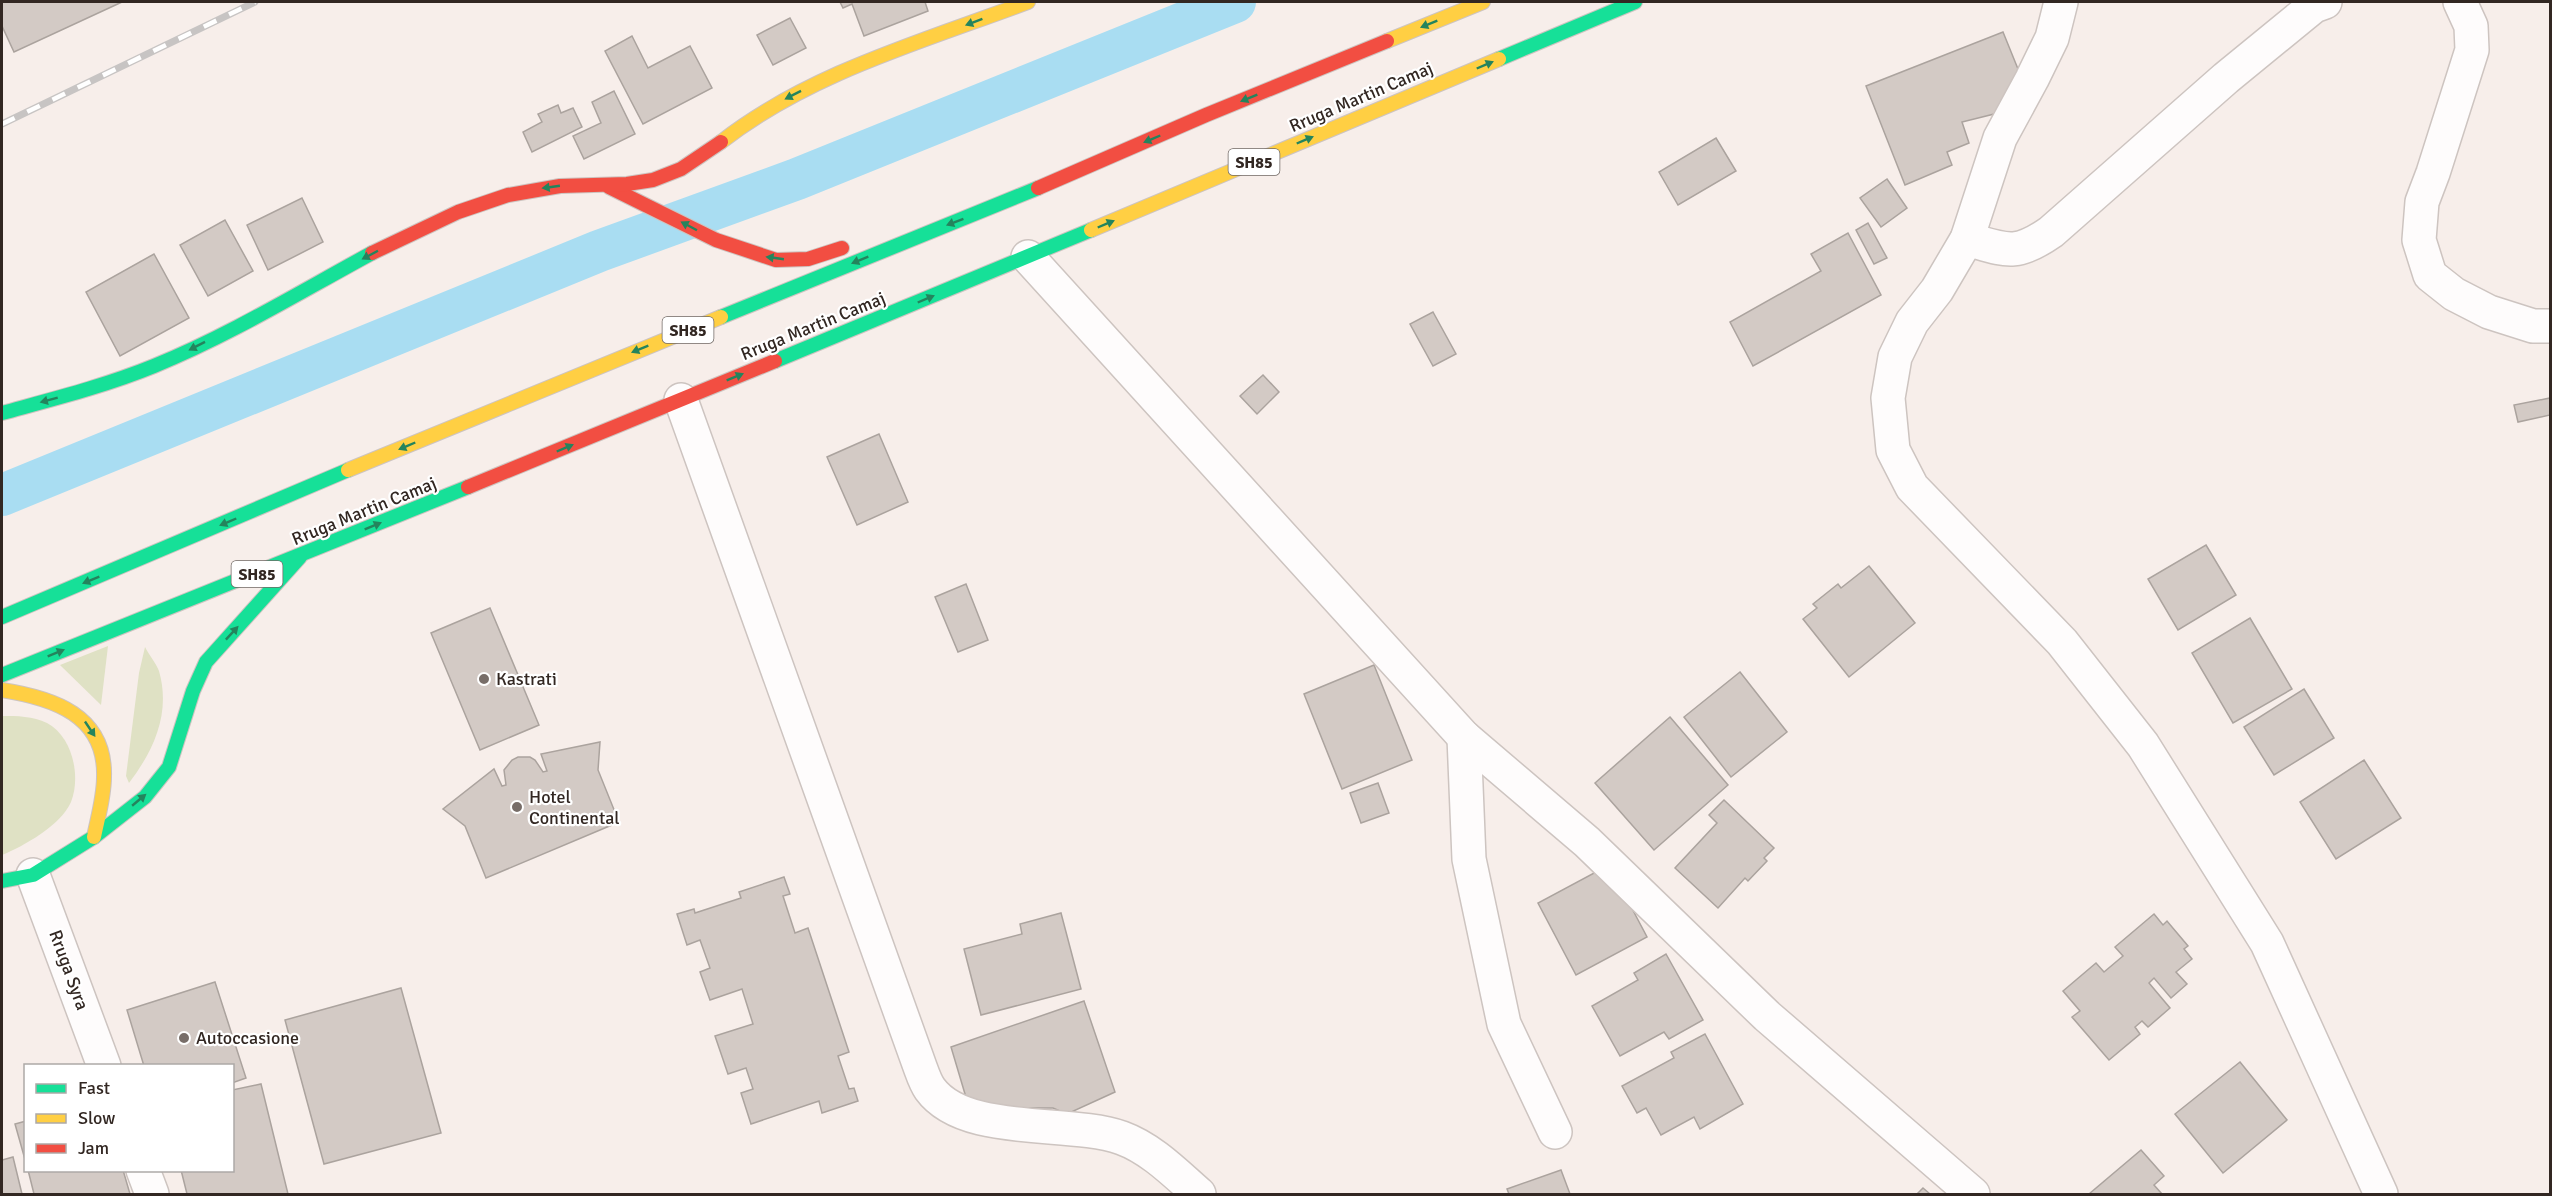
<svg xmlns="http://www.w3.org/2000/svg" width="2552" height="1196" viewBox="0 0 2552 1196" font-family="Signika,sans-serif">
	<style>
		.green { fill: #dfe1c4 }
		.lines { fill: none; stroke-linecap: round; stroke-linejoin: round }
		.canal { stroke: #a9ddf2; stroke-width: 42 }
		.building { fill: #d3cac5; stroke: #aba39e; stroke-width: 1.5 }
		.street-casing { stroke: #cdc4c0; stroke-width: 36 }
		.fast-casing { stroke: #cdc4c0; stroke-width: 16 }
		.slow-casing { stroke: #cdc4c0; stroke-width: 16 }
		.jam-casing { stroke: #cdc4c0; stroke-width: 16 }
		.street { stroke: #fefcfc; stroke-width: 33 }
		.fast { stroke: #16e098; stroke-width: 14 }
		.slow { stroke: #ffcf43; stroke-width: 14 }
		.jam { stroke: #f24e42; stroke-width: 14 }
		.rail-casing { stroke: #c7c4c3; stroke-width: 7 }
		.rail { stroke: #fff; stroke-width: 4.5; stroke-dasharray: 14; stroke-linecap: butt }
		.oneway { fill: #24845d }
		.poi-dot { fill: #776d68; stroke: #fff; stroke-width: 2 }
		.labels { text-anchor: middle; stroke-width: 4.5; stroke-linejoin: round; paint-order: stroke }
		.shield { fill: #fff; stroke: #706864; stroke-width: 1.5 }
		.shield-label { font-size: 16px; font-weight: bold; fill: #322722 }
		.street-label { font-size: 18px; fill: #322722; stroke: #fff }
		.poi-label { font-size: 18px; fill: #322722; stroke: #fff; text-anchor: start }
	</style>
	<rect width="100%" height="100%" fill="#f7eeea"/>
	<g class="green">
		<path d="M108 646 101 705 60 665Z"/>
		<path d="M145 647C149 655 156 663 159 671 171 713 154 750 129 783L126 776 139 673Z"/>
		<path d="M2 716C17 716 33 716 47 723 73 737 81 777 71 802 61 825 24 846 2 855Z"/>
	</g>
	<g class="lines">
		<path class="canal" d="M2 495 599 251 797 179 1235 2"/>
	</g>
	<g class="building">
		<path d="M2 2H122L14 52 2 26Z"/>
		<path d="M840 2H925L928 11 864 36 852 4 843 8Z"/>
		<path d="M790 18 806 48 773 65 757 35Z"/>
		<path d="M2003 32 2018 69 2002 112 1962 122 1969 143 1947 152 1952 165 1905 185 1866 86Z"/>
		<path d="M632 36 648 68 690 46 712 88 643 124 605 51Z"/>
		<path d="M614 91 635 134 584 159 573 136 601 123 592 102Z"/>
		<path d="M558 105 561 113 573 108 582 127 532 152 523 132 542 122 538 114Z"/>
		<path d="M1716 138 1736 171 1678 205 1659 172Z"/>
		<path d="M1887 179 1907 208 1881 227 1860 198Z"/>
		<path d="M302 198 323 242 268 270 247 225Z"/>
		<path d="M225 220 253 271 208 296 180 245Z"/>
		<path d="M1868 223 1887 258 1874 264 1856 230Z"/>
		<path d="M1848 233 1881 295 1753 366 1730 322 1821 271 1811 254Z"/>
		<path d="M154 254 189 318 120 356 86 292Z"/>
		<path d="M1433 312 1456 354 1433 366 1410 324Z"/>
		<path d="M1263 375 1279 392 1257 414 1240 396Z"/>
		<path d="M2550 398V415L2518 422 2514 405Z"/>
		<path d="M879 434 908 502 857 525 827 457Z"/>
		<path d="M2206 545 2236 595 2178 630 2148 579Z"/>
		<path d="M1869 566 1915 623 1849 677 1803 619 1817 608 1813 604 1838 584 1841 588Z"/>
		<path d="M966 584 988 640 958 652 935 597Z"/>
		<path d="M490 608 539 725 480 750 431 633Z"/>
		<path d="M2250 618 2292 689 2233 723 2192 653Z"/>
		<path d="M1374 665 1412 760 1342 789 1304 694Z"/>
		<path d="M1740 672 1787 732 1731 777 1684 717Z"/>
		<path d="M2304 689 2334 738 2274 775 2244 727Z"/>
		<path d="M1670 717 1728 785 1654 850 1595 783Z"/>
		<path d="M600 742 598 770 619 822 486 878 465 826 443 809 494 769 502 786 506 785 504 770 512 760 518 757H530L535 760 543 772 547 771 541 754Z"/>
		<path d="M2364 760 2401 818 2336 859 2300 802Z"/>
		<path d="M1378 783 1389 813 1361 823 1350 793Z"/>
		<path d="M1724 800 1774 848 1764 858 1767 861 1748 881 1745 878 1718 908 1675 868 1717 823 1709 815Z"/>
		<path d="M1609 865 1647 937 1576 975 1538 903Z"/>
		<path d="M784 877 790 894 783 896 795 933 808 928 849 1052 838 1056 849 1089 854 1088 858 1101 822 1113 819 1101 751 1124 741 1093 753 1089 746 1068 728 1074 715 1036 753 1024 742 989 710 1000 700 972 710 968 700 940 687 945 677 914 694 909 695 913 741 898 739 892Z"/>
		<path d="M1061 913 1081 989 981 1015 964 949 1022 934 1020 924Z"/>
		<path d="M2154 914 2163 925 2167 921 2188 946 2184 949 2192 959 2176 972 2187 984 2171 998 2154 978 2149 983 2170 1008 2148 1027 2142 1021 2135 1027 2140 1034 2109 1060 2072 1017 2080 1011 2063 991 2096 963 2104 972 2123 956 2115 947Z"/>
		<path d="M1666 954 1703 1020 1669 1039 1664 1032 1620 1056 1592 1006 1638 980 1634 973Z"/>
		<path d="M215 982 246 1078 232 1083V1066H144L127 1010Z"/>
		<path d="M401 988 441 1133 324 1164 285 1020Z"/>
		<path d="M1084 1001 1115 1092 1067 1114 1053 1108H1026L1012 1113 968 1104 951 1047Z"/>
		<path d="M1705 1034 1743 1104 1700 1129 1694 1117 1661 1135 1646 1108 1637 1113 1622 1086 1674 1058 1671 1052Z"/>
		<path d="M2240 1062 2287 1120 2223 1173 2175 1114Z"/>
		<path d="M261 1084 288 1194H187L181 1170H232V1090Z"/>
		<path d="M26 1121V1163L15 1124Z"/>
		<path d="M2141 1150 2164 1176 2154 1185 2162 1194H2089Z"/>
		<path d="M13 1157 22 1194H2V1160Z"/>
		<path d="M28 1170H123L130 1194H34Z"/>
		<path d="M1561 1170 1570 1194H1509L1507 1189Z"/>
		<path d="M1923 1188 1930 1194H1917Z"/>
	</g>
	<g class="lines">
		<defs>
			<g id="street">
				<path d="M2061 2 2052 38 2032 79 2000 138 1967 239 1937 290 1912 322 1895 357 1888 398 1893 450 1912 487 2062 642 2143 745 2267 943 2381 1194"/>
				<path d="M2460 2 2471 26 2472 50 2433 173 2422 202 2419 240 2430 275 2454 294 2489 312 2533 326H2550"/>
				<path d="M1967 239C2006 250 2015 257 2051 232L2226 78 2314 6 2325 2"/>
				<path d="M1028 257 1464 737 1587 842 1767 1016 1973 1194"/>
				<path d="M681 400 919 1064C922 1072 925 1082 930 1089 965 1137 1069 1119 1122 1138 1152 1149 1176 1174 1199 1194"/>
				<path d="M1464 737 1469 859 1504 1024 1555 1132"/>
				<path d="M33 875 104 1066"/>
				<path d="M143 1170 152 1194"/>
			</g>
			<g id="fast">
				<path d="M1499 59 1635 2"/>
				<path d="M721 317 1038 188"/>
				<path d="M775 361 1091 230"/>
				<path d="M2 413C53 399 105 386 154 366 230 335 300 292 372 253"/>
				<path d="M2 617 348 470"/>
				<path d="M2 675 468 487"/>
				<path d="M2 881 33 875 94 837 145 797 169 767 193 691 206 662 300 557"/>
			</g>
			<g id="slow">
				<path d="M1387 41 1483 2"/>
				<path d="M721 142C809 73 924 41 1028 2"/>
				<path d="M1091 230 1499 59"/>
				<path d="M348 470 721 317"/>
				<path d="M2 690C53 698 106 715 104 777 104 797 98 817 94 837"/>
			</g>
			<g id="jam">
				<path d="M609 187 716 240 776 260 808 259 842 248"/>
				<path d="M1038 188 1206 115 1387 41"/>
				<path d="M372 253 458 212 508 195 560 186 627 184 653 180 681 169 721 142"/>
				<path d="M468 487 775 361"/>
			</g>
		</defs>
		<use href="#street" class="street-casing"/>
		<use href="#fast" class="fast-casing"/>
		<use href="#slow" class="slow-casing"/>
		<use href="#jam" class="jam-casing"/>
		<use href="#street" class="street"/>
		<use href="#fast" class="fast"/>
		<use href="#slow" class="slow"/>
		<use href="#jam" class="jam"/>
		<defs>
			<path id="rail" d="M2 124 255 2"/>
		</defs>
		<use href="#rail" class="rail-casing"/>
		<use href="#rail" class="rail"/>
	</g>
	<defs><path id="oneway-solid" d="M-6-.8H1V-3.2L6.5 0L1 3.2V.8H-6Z" transform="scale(1.5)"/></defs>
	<g class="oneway">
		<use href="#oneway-solid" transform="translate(974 22) rotate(159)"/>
		<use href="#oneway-solid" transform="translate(1429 24) rotate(158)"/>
		<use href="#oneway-solid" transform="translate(1485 65) rotate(-23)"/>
		<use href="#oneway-solid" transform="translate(793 95) rotate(153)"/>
		<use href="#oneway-solid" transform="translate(1249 98) rotate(158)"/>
		<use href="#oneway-solid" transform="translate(1152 139) rotate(157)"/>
		<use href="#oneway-solid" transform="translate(1305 140) rotate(-23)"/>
		<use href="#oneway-solid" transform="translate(551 187) rotate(172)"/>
		<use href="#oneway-solid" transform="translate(955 222) rotate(159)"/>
		<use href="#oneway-solid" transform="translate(1106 224) rotate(-23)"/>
		<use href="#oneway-solid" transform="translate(689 226) rotate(-152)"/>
		<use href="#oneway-solid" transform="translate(370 255) rotate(152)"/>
		<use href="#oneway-solid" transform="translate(775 258) rotate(-172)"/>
		<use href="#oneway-solid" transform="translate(860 260) rotate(158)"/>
		<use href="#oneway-solid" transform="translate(926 299) rotate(-23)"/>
		<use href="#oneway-solid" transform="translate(197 346) rotate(153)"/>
		<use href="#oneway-solid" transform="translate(640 349) rotate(158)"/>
		<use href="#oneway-solid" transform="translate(735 377) rotate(-22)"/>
		<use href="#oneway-solid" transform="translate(49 400) rotate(165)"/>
		<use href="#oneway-solid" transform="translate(407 446) rotate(157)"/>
		<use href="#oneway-solid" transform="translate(565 448) rotate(-23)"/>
		<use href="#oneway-solid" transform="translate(228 522) rotate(157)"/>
		<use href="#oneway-solid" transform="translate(373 526) rotate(-22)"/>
		<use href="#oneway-solid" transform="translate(91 580) rotate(158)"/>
		<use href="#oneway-solid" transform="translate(232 633) rotate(-47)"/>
		<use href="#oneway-solid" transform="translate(56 653) rotate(-22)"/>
		<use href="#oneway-solid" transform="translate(90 729) rotate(56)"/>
		<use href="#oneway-solid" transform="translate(139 800) rotate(-40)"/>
	</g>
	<g class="poi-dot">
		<circle cx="484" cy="679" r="6"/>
		<circle cx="517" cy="807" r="6"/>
		<circle cx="184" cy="1038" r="6"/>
	</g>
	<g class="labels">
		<g class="shield">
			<rect x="1228.5" y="149" width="51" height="26" rx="4.5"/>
			<rect x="662.5" y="317" width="51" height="26" rx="4.5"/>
			<rect x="231.5" y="561" width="51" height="26" rx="4.5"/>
		</g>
		<g class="shield-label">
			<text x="1254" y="168">SH85</text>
			<text x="688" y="336">SH85</text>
			<text x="257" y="580">SH85</text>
		</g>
		<g class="street-label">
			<text transform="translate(1361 97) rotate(-23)" y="6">Rruga Martin Camaj</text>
			<text transform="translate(813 326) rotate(-22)" y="6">Rruga Martin Camaj</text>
			<text transform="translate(364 511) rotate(-22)" y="6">Rruga Martin Camaj</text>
			<text transform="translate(69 970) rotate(70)" y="6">Rruga Syra</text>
		</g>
		<g class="poi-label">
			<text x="496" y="685">Kastrati</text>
			<text x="529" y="803">Hotel<tspan x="529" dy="21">Continental</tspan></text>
			<text x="196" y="1044">Autoccasione</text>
		</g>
	</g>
	<rect width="2552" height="1196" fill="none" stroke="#322722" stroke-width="6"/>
	<rect x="24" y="1064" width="210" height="108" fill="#ffffff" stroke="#ada9a7" stroke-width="1.5"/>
	<rect x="36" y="1084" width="30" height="9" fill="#16e098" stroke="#ada9a7" stroke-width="1.5"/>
	<text x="78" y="1094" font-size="18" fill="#322722">Fast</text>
	<rect x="36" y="1114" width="30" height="9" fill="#ffcf43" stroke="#ada9a7" stroke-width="1.5"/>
	<text x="78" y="1124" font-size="18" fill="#322722">Slow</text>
	<rect x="36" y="1144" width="30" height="9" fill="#f24e42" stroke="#ada9a7" stroke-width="1.5"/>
	<text x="78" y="1154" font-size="18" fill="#322722">Jam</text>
</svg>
